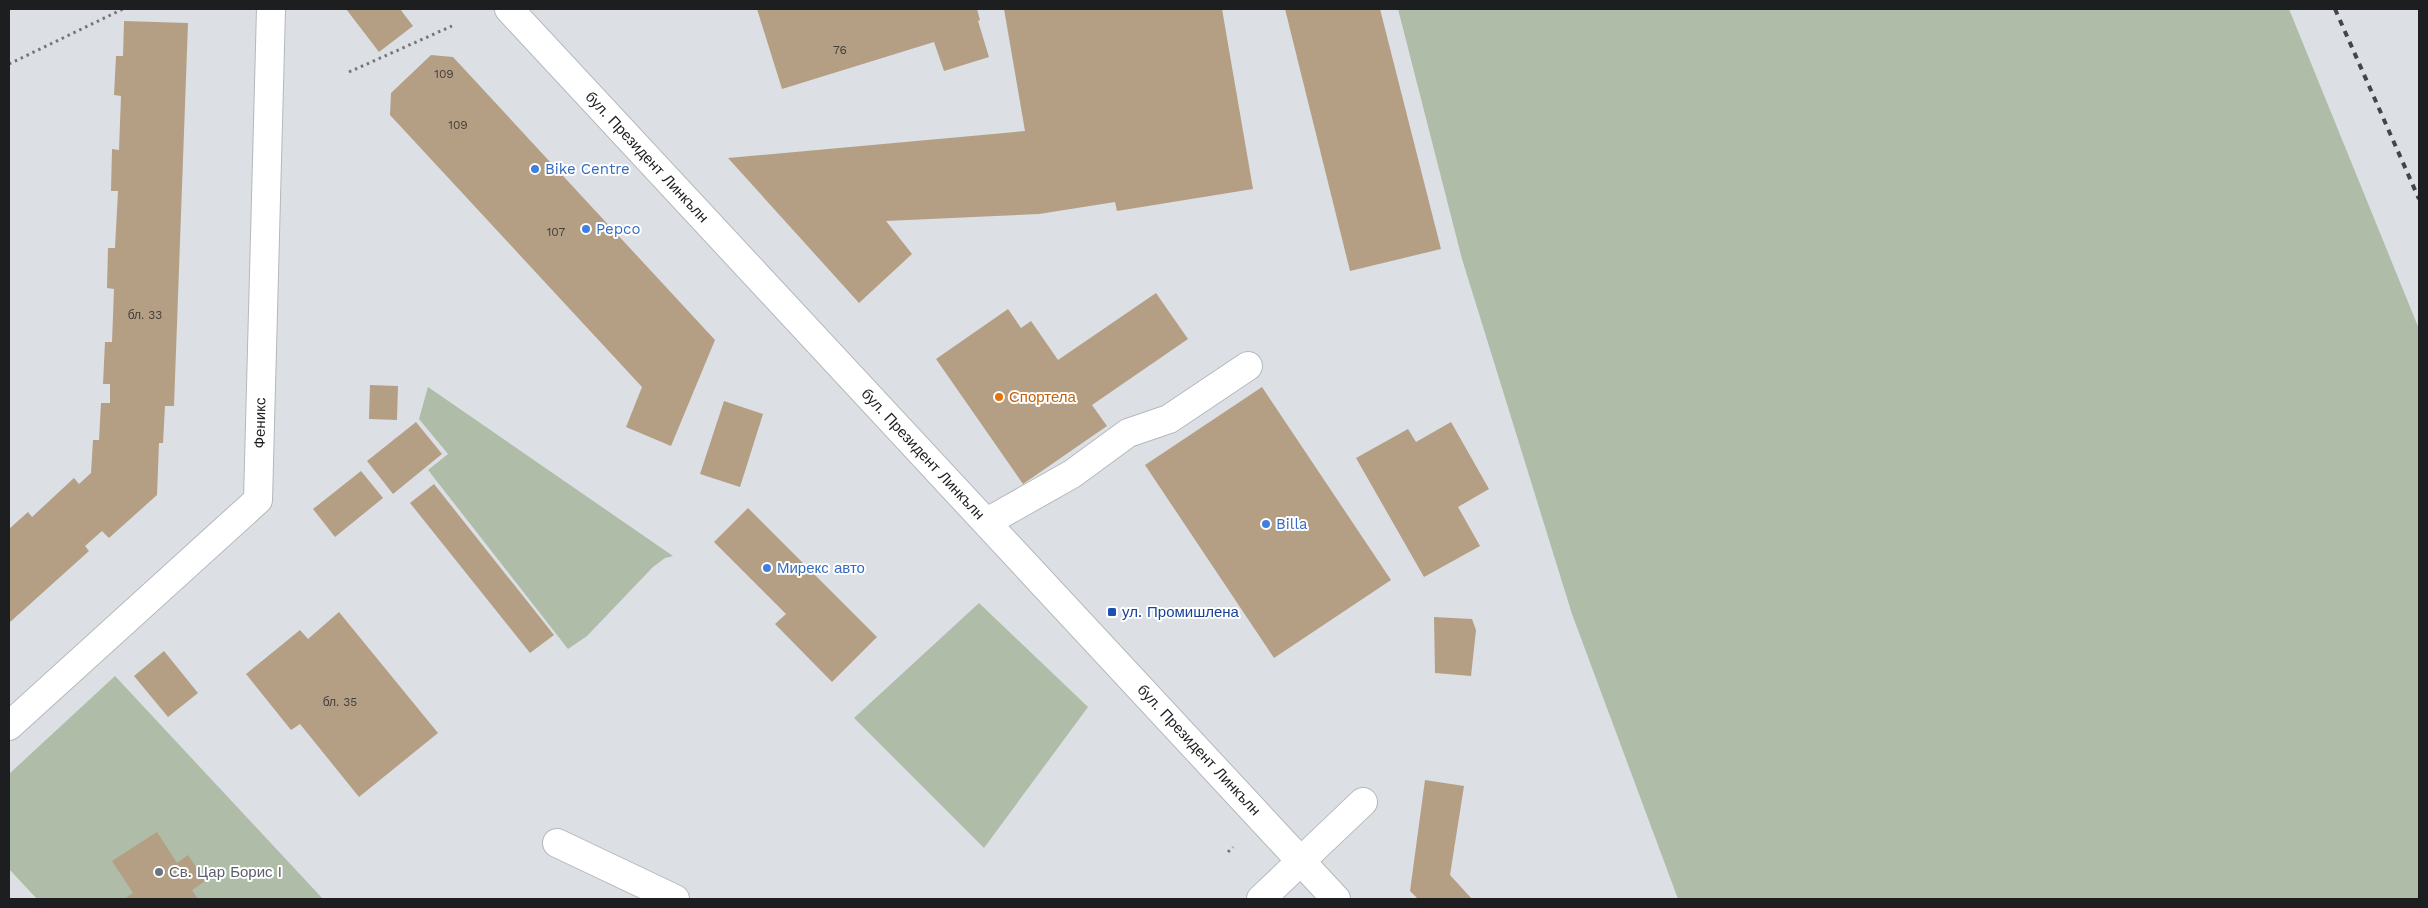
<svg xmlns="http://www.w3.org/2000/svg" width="2428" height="908" viewBox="0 0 2428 908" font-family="'Work Sans',sans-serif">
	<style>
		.green { fill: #afbca7 }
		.building { fill: #b49f85 }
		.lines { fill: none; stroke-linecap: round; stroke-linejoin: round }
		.minor-casing { stroke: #b4b8bc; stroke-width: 30 }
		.path { stroke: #737679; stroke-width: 3; stroke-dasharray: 2.5 4; stroke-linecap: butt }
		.minor { stroke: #fff; stroke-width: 28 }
		.rail { stroke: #434648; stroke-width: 4; stroke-dasharray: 6 6; stroke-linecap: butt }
		.shop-dot { fill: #3f7fe0; stroke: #fff; stroke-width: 2 }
		.food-dot { fill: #e8710a; stroke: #fff; stroke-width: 2 }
		.transit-dot { fill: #1a4fb4; stroke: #fff; stroke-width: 2 }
		.worship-dot { fill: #6b7280; stroke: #fff; stroke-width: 2 }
		.labels { text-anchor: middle; stroke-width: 4; stroke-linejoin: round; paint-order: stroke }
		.number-label { font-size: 12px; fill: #423e39 }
		.street-label { font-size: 15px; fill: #1c1e20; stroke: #fff }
		.shop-label { font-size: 15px; fill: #366cbe; stroke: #fff; text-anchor: start }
		.food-label { font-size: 15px; fill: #c56008; stroke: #fff; text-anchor: start }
		.transit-label { font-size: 15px; fill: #164399; stroke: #fff; text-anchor: start }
		.worship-label { font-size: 15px; fill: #5b616d; stroke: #fff; text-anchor: start }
	</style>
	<rect width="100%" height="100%" fill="#dce0e5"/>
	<g class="green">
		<path d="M1398 9H2289L2419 329V899H1678L1572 614 1462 259Z"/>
		<path d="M428 387 673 556 665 558 653 567 587 636 568 649 428 470 448 454 419 419Z"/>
		<path d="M979 603 1088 707 984 848 854 718Z"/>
		<path d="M115 676 323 899H37L9 869V774Z"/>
	</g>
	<g class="building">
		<path d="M346 9H400L413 26 379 52Z"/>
		<path d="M757 9H977L980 20 978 21 989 57 944 71 934 42 782 89Z"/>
		<path d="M1004 9H1222L1253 189 1117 211 1115 202 1039 214 886 221 912 254 859 303 728 158 1025 131Z"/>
		<path d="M1285 9H1380L1441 249 1350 271Z"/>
		<path d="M124 21 188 23 174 406H165L163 443H159L157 495 109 538 102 531 85 546 89 551 9 623V529L28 512 32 517 74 478 79 484 91 473 93 440H99L101 403H110V384H103L105 342H112L114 289 107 288 108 248H115L118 191H111L112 149 119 150 121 96 114 95 116 56H123Z"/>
		<path d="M431 55 453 57 715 340 671 446 626 427 642 387 390 115 391 93Z"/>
		<path d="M1156 293 1188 339 1092 405 1107 426 1023 484 936 359 1008 309 1021 328 1031 321 1058 360Z"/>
		<path d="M370 385 398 386 397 420 369 419Z"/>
		<path d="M1262 387 1391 580 1274 658 1145 465Z"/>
		<path d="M724 401 763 414 740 487 700 474Z"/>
		<path d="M416 422 442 454 393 494 367 461Z"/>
		<path d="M1451 422 1489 489 1458 507 1480 546 1424 577 1356 458 1408 429 1416 442Z"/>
		<path d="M361 471 383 498 335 537 313 509Z"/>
		<path d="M434 484 554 635 530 653 410 503Z"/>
		<path d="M748 508 877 637 832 682 775 624 786 614 714 542Z"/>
		<path d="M339 612 438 733 359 797 300 724 291 730 246 674 300 630 308 639Z"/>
		<path d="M1434 617 1472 619 1476 630 1471 676 1435 673Z"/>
		<path d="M164 651 198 693 168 717 134 676Z"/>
		<path d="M1425 780 1464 786 1450 875 1472 899H1418L1410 891Z"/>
		<path d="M157 832 177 863 188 855 205 881 192 890 198 899H124L133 893 112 861Z"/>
	</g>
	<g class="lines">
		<defs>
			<g id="minor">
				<path d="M509 9 1336 899"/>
				<path d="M987 522 1072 474 1128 433 1169 419 1248 366"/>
				<path d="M9 726 258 500 271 9"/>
				<path d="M557 843 675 899"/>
				<path d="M1261 899 1363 802"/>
			</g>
		</defs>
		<use href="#minor" class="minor-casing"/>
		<g class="path">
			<path d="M9 64 123 9"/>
			<path d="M349 72 452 26"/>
			<path d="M1228 852 1233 847"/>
		</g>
		<use href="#minor" class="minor"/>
		<path class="rail" d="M2335 9 2419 199"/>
	</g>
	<g class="shop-dot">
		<circle cx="535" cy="169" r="5"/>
		<circle cx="586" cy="229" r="5"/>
		<circle cx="1266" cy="524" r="5"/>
		<circle cx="767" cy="568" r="5"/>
	</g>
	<circle class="food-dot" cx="999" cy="397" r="5"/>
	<rect class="transit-dot" x="1107" y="607" width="10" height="10" rx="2.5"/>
	<circle class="worship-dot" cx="159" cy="872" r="5"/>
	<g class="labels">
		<g class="number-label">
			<text x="840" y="54">76</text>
			<text x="444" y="78">109</text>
			<text x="458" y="129">109</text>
			<text x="556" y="236">107</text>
			<text x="145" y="319">бл. 33</text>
			<text x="340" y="706">бл. 35</text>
		</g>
		<g class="street-label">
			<text transform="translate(647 157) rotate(47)" y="5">бул. Президент Линкълн</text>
			<text transform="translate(260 423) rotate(-89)" y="5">Феникс</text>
			<text transform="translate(923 454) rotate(47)" y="5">бул. Президент Линкълн</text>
			<text transform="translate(1199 750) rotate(47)" y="5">бул. Президент Линкълн</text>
		</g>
		<g class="shop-label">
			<text x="545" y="174">Bike Centre</text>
			<text x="596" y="234">Pepco</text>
			<text x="1276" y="529">Billa</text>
			<text x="777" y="573">Мирекс авто</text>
		</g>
		<g class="food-label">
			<text x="1009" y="402">Спортела</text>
		</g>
		<g class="transit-label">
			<text x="1122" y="617">ул. Промишлена</text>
		</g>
		<g class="worship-label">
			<text x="169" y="877">Св. Цар Борис І</text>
		</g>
	</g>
	<rect width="2428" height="908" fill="none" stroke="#1c1e20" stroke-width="20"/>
</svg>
